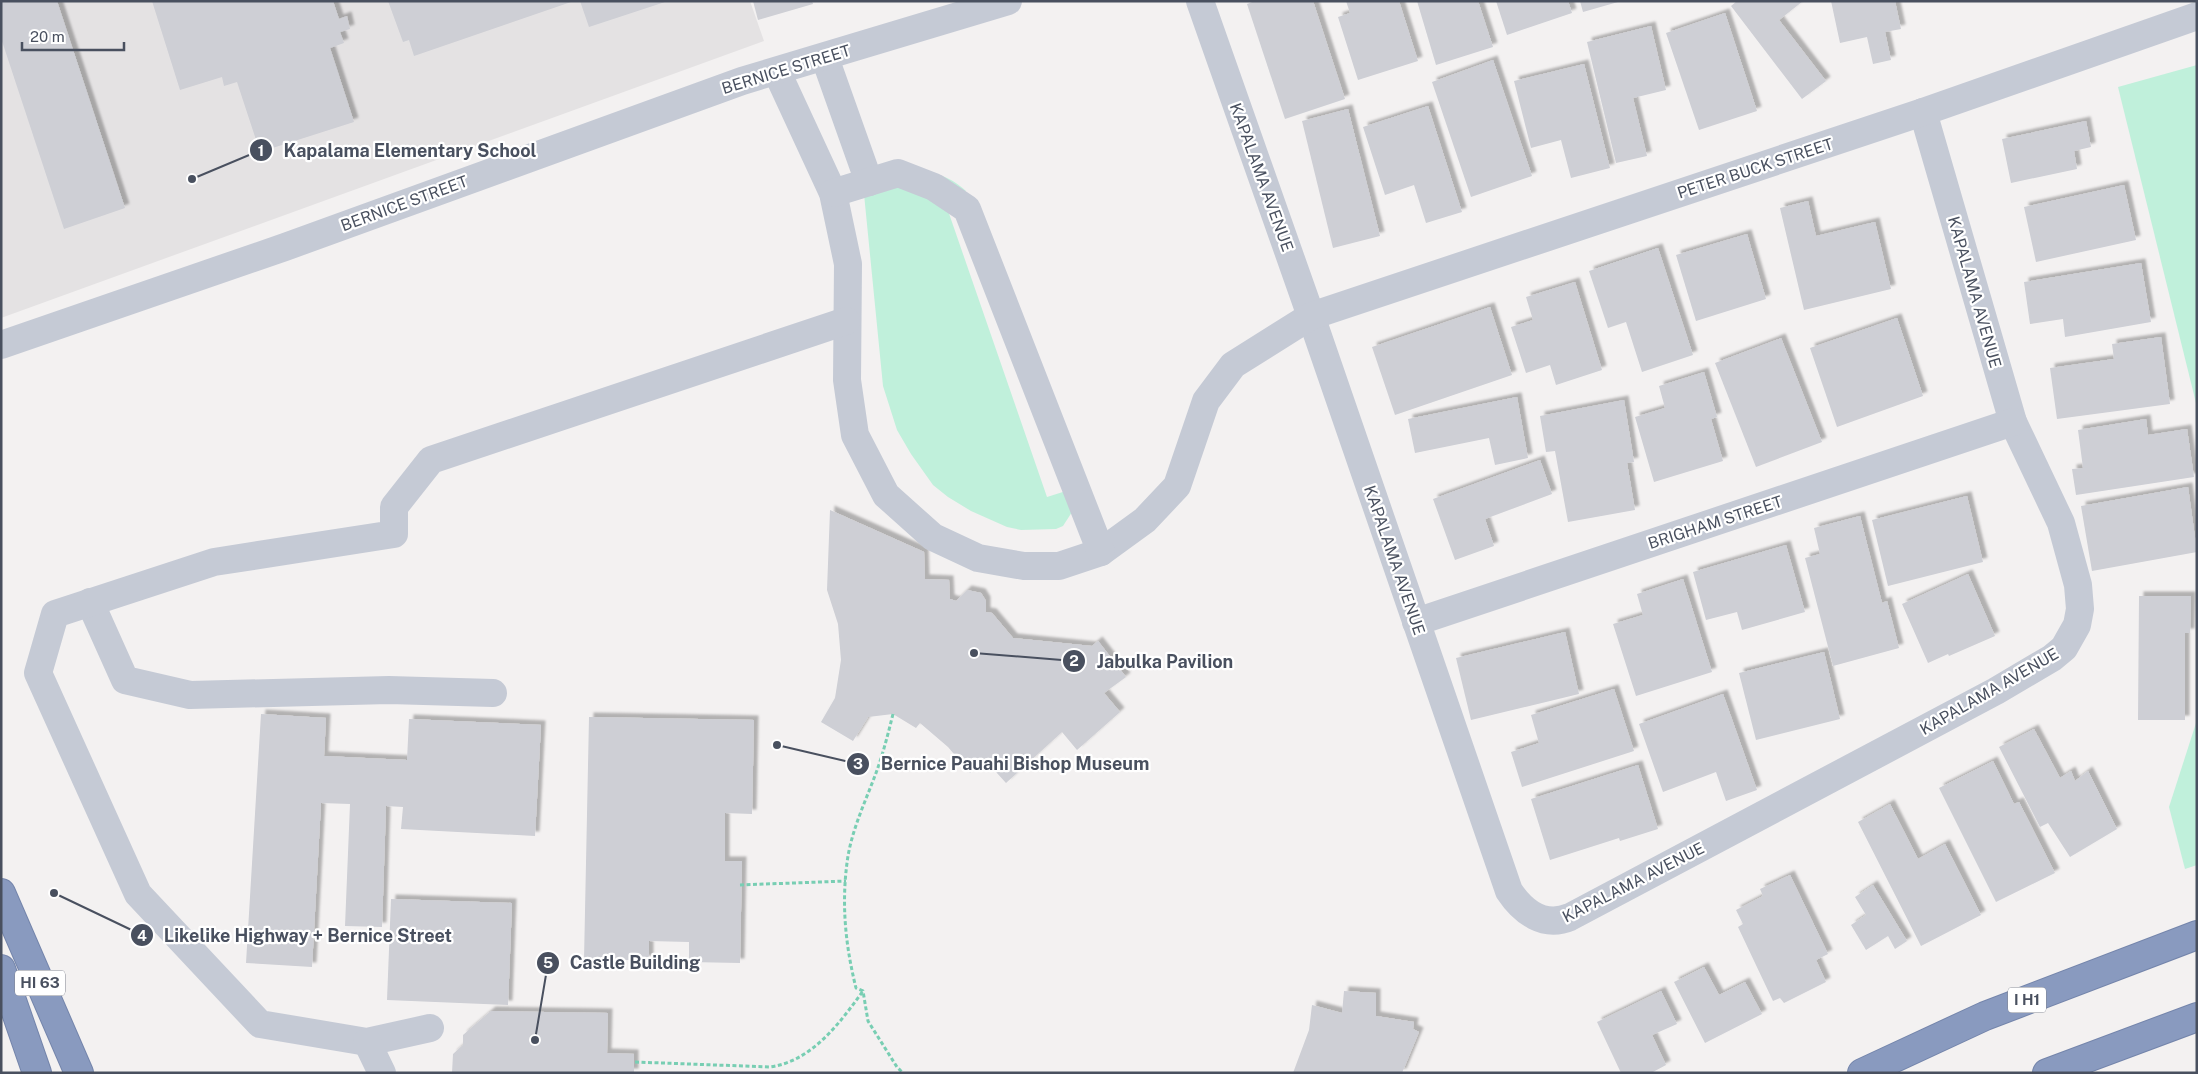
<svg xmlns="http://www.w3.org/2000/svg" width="2198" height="1074" viewBox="0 0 2198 1074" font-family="'Public Sans',sans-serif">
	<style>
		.education { fill: #e4e2e3 }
		.green { fill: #c0f0db }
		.building { fill: #cecfd5; filter: url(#shadow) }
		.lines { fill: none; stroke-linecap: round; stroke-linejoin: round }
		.highway-casing { stroke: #7485ab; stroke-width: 30 }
		.path { stroke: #78ceb3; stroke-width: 3; stroke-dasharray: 4 2.5; stroke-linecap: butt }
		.minor { stroke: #c5cad5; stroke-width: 28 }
		.highway { stroke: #899abf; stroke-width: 28 }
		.labels { text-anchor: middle; stroke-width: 4.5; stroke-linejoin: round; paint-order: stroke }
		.shield { fill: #fff; stroke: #80848f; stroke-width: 1 }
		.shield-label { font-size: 15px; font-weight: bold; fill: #49505f }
		.street-label { font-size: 16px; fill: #49505f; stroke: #fff }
		.leader { fill: none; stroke: #49505f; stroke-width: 2 }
		.callout-dot { fill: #49505f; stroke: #fff; stroke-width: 2 }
		.mark-label { font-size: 15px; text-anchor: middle; font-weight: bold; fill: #fff }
		.callout-label { font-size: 18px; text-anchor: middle; font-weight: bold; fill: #49505f; stroke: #fff; stroke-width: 4.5; stroke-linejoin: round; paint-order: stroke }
	</style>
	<defs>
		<filter id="shadow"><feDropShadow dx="4.5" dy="-4.5" stdDeviation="1" flood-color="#0004"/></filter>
	</defs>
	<rect width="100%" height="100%" fill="#f3f1f1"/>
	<path class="education" d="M1 1H750L764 41 1 318Z"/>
	<g class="green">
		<path d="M2197 65V407L2118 87Z"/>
		<path d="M914 172C935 172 950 176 966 191L944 199 1047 497 1066 491 1072 512 1063 526 1056 529 1021 530 1007 527 971 511 948 497 933 485 911 454 897 430 883 386 864 194Z"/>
		<path d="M2197 720V865L2185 869 2169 807Z"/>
	</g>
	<g class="building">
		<path d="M1 1H57L125 208 64 229 1 38Z"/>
		<path d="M152 1H333L339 19 347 16 350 29 340 32 344 43 330 48 354 122 260 152 237 82 224 86 222 77 180 90Z"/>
		<path d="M388 1H571V2L414 56 409 40 403 42Z"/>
		<path d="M580 1H665V2L589 27Z"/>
		<path d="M753 1H812L813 4 758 20Z"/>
		<path d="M1255 1H1313L1345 99 1285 119 1247 4Z"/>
		<path d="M1346 1H1399L1418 61 1358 80 1338 17 1350 13Z"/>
		<path d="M1417 1H1478L1493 47 1436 65Z"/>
		<path d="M1496 1H1568L1572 13 1507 35Z"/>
		<path d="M1580 1H1618V2L1583 12Z"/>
		<path d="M1737 1H1803L1779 20 1826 81 1802 99 1731 6Z"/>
		<path d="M1831 1H1895L1901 29 1885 32 1891 60 1873 64 1867 37 1840 43Z"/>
		<path d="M1725 13 1757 111 1699 130 1666 33Z"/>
		<path d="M1651 26 1666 90 1633 98 1647 156 1616 163 1587 42Z"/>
		<path d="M1493 60 1532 176 1471 197 1432 82Z"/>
		<path d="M1584 64 1610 168 1571 178 1561 140 1531 148 1514 81Z"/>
		<path d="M1428 106 1462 212 1426 223 1414 185 1385 195 1363 127Z"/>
		<path d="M1348 109 1380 236 1333 248 1302 121Z"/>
		<path d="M2086 121 2091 147 2074 151 2077 169 2011 183 2002 139Z"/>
		<path d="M2124 185 2136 240 2036 262 2024 207Z"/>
		<path d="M1808 201 1816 236 1875 222 1891 289 1804 310 1780 208Z"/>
		<path d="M1747 234 1766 299 1696 321 1676 255Z"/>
		<path d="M1658 248 1693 355 1642 372 1626 322 1608 328 1589 271Z"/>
		<path d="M2141 263 2151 322 2065 337 2063 319 2030 324 2024 282Z"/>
		<path d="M1575 282 1602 370 1556 385 1550 365 1526 373 1511 327 1533 320 1526 297Z"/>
		<path d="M1490 307 1512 375 1395 415 1372 347Z"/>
		<path d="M1897 318 1923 396 1837 427 1810 348Z"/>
		<path d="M2161 337 2170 404 2057 419 2050 368 2114 359 2112 344Z"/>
		<path d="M1781 338 1822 442 1756 467 1715 363Z"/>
		<path d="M1704 372 1717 417 1711 419 1723 461 1654 482 1635 417 1665 408 1659 386Z"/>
		<path d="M1517 397 1528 458 1495 465 1489 438 1415 453 1408 419Z"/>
		<path d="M1624 400 1634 462 1627 463 1635 510 1568 522 1555 451 1546 452 1540 416Z"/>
		<path d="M2146 419 2148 435 2187 429 2194 477 2076 495 2072 469 2083 468 2078 430Z"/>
		<path d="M1540 460 1552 494 1485 519 1494 546 1455 560 1433 499Z"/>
		<path d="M2188 487 2197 552 2092 571 2081 506Z"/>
		<path d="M1967 496 1983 562 1888 586 1872 520Z"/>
		<path d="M830 510 924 552 925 579 949 580 950 599 956 601 967 590 981 593 986 601V612L992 613 1013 638 1092 646 1098 641 1126 677 1104 693 1120 712 1077 750 1062 732 1006 783 986 761 970 773 948 747 920 723 916 728 893 714 868 717 853 741 821 722 835 698 841 660 838 624 827 590Z"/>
		<path d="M1860 516 1882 603 1887 601 1899 648 1833 666 1805 558 1820 554 1814 528Z"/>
		<path d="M1786 545 1805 612 1742 630 1737 612 1706 620 1693 572Z"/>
		<path d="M1968 574 1995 636 1949 656 1948 654 1928 663 1902 604Z"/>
		<path d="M1683 579 1712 672 1636 696 1613 624 1643 615 1637 594Z"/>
		<path d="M2139 596H2191L2190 633H2185V720H2138Z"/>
		<path d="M1565 632 1579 694 1471 720 1456 658Z"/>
		<path d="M1824 652 1840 719 1756 740 1739 673Z"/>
		<path d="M1614 689 1634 751 1522 787 1511 752 1539 743 1531 715Z"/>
		<path d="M1723 694 1757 790 1726 801 1716 772 1663 792 1639 724Z"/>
		<path d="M261 714 326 718 324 756 407 760 409 719 541 725 535 836 401 829 403 807 386 806 382 927 345 926 350 804 321 803 312 967 246 963Z"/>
		<path d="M589 717 754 720 752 814 725 813V861H742L740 963 689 962V942L649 941V960H584Z"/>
		<path d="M2034 729 2060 778 2071 771 2075 781 2088 771 2117 829 2070 857 2048 823 2040 827 1999 747Z"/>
		<path d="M1993 761 2014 804 2019 802 2055 873 1996 902 1939 788Z"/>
		<path d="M1638 765 1658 829 1620 841 1619 838 1550 860 1531 799Z"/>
		<path d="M1890 804 1918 859 1945 844 1981 915 1921 946 1858 822Z"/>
		<path d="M1790 875 1828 954 1816 960 1826 982 1784 1003 1780 998 1773 1001 1738 927 1743 924 1736 910 1763 896 1760 889Z"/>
		<path d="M1873 885 1907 941 1895 949 1888 936 1866 950 1851 925 1866 915 1855 897Z"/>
		<path d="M391 899 512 903 508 1005 387 1000Z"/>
		<path d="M1704 967 1719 995 1745 982 1762 1014 1705 1043 1674 982Z"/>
		<path d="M1344 991 1376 993V1016L1414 1022 1413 1029 1419 1032 1402 1073H1293L1309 1030 1312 1005 1342 1013Z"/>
		<path d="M1661 991 1677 1024 1652 1035 1666 1065 1651 1073H1621L1597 1022Z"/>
		<path d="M491 1011 608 1013 607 1053 634 1054V1073H452L453 1054 463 1045V1035Z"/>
	</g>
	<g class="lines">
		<defs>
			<g id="highway">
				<path d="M1 893 79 1073"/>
				<path d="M1 969 37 1073"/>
				<path d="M1862 1073 1985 1016 2197 935"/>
				<path d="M2047 1073 2197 1017"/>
			</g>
		</defs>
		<use href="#highway" class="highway-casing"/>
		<g class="path">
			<path d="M893 714C888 734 883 754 876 773 866 800 853 827 848 856 841 901 845 944 856 988L863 991 868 1021 897 1067 903 1073"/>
			<path d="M740 885 846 881"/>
			<path d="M635 1062 770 1067C812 1061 839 1024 863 991"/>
		</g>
		<g class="minor">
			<path d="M1200 1 1311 316 1509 891C1523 912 1544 928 1570 917L1996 691 2052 658 2064 648 2077 625 2080 609 2078 585 2061 523 2013 422 1923 112"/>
			<path d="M825 58 869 182"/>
			<path d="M777 72 833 193 848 264 847 380 855 435 886 495 933 537 978 558 1024 566H1059L1101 552 1145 520 1177 486 1206 401 1233 365 1311 316 1923 112 2197 16"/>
			<path d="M833 193 898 173 934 187 967 209 1101 552"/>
			<path d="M1 345 285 247 742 81 1008 1"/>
			<path d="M90 602 125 680 190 695 389 690 493 693"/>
			<path d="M1416 622 2013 422"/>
			<path d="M430 1028 367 1042 260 1024 138 894 38 673 55 614 214 562 394 534V507L431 460 846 321"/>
			<path d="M367 1042 382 1073"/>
		</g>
		<use href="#highway" class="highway"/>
	</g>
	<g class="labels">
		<g class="shield">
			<rect x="15" y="970.5" width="50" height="25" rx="4"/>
			<rect x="2008" y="987.5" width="38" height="25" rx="4"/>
		</g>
		<g class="shield-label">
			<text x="40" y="988">HI 63</text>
			<text x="2027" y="1005">I H1</text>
		</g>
		<g class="street-label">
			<text transform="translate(786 69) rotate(-17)" y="6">BERNICE STREET</text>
			<text transform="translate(1755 168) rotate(-18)" y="6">PETER BUCK STREET</text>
			<text transform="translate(1262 177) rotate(70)" y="6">KAPALAMA AVENUE</text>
			<text transform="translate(404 203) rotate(-20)" y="6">BERNICE STREET</text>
			<text transform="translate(1975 292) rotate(74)" y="6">KAPALAMA AVENUE</text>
			<text transform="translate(1715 522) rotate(-18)" y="6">BRIGHAM STREET</text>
			<text transform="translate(1395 560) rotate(71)" y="6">KAPALAMA AVENUE</text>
			<text transform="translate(1989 691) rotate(-30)" y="6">KAPALAMA AVENUE</text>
			<text transform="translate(1633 882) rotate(-27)" y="6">KAPALAMA AVENUE</text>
		</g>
	</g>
	<path class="leader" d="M192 179L261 150M974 653L1074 661M777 745L858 764M54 893L142 935M535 1040L548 963"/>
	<g class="callout-dot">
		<circle cx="192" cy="179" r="5"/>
		<circle cx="974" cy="653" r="5"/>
		<circle cx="777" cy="745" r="5"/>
		<circle cx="54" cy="893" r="5"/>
		<circle cx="535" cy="1040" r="5"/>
		<circle cx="261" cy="150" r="12"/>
		<circle cx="1074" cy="661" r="12"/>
		<circle cx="858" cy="764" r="12"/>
		<circle cx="142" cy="935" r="12"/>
		<circle cx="548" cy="963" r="12"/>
	</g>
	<g class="mark-label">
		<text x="261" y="156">1</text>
		<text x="1074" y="666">2</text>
		<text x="858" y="769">3</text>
		<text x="142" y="941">4</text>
		<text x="548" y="968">5</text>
	</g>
	<g class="callout-label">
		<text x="410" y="157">Kapalama Elementary School</text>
		<text x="1165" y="668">Jabulka Pavilion</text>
		<text x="1015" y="770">Bernice Pauahi Bishop Museum</text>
		<text x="308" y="942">Likelike Highway + Bernice Street</text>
		<text x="635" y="969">Castle Building</text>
	</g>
	<rect width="2198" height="1074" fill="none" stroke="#49505f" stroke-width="5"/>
	<path d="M22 42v8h102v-8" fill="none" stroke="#49505f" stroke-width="2.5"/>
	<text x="30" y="42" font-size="15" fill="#49505f" stroke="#ffffff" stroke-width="4" paint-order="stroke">20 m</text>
</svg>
